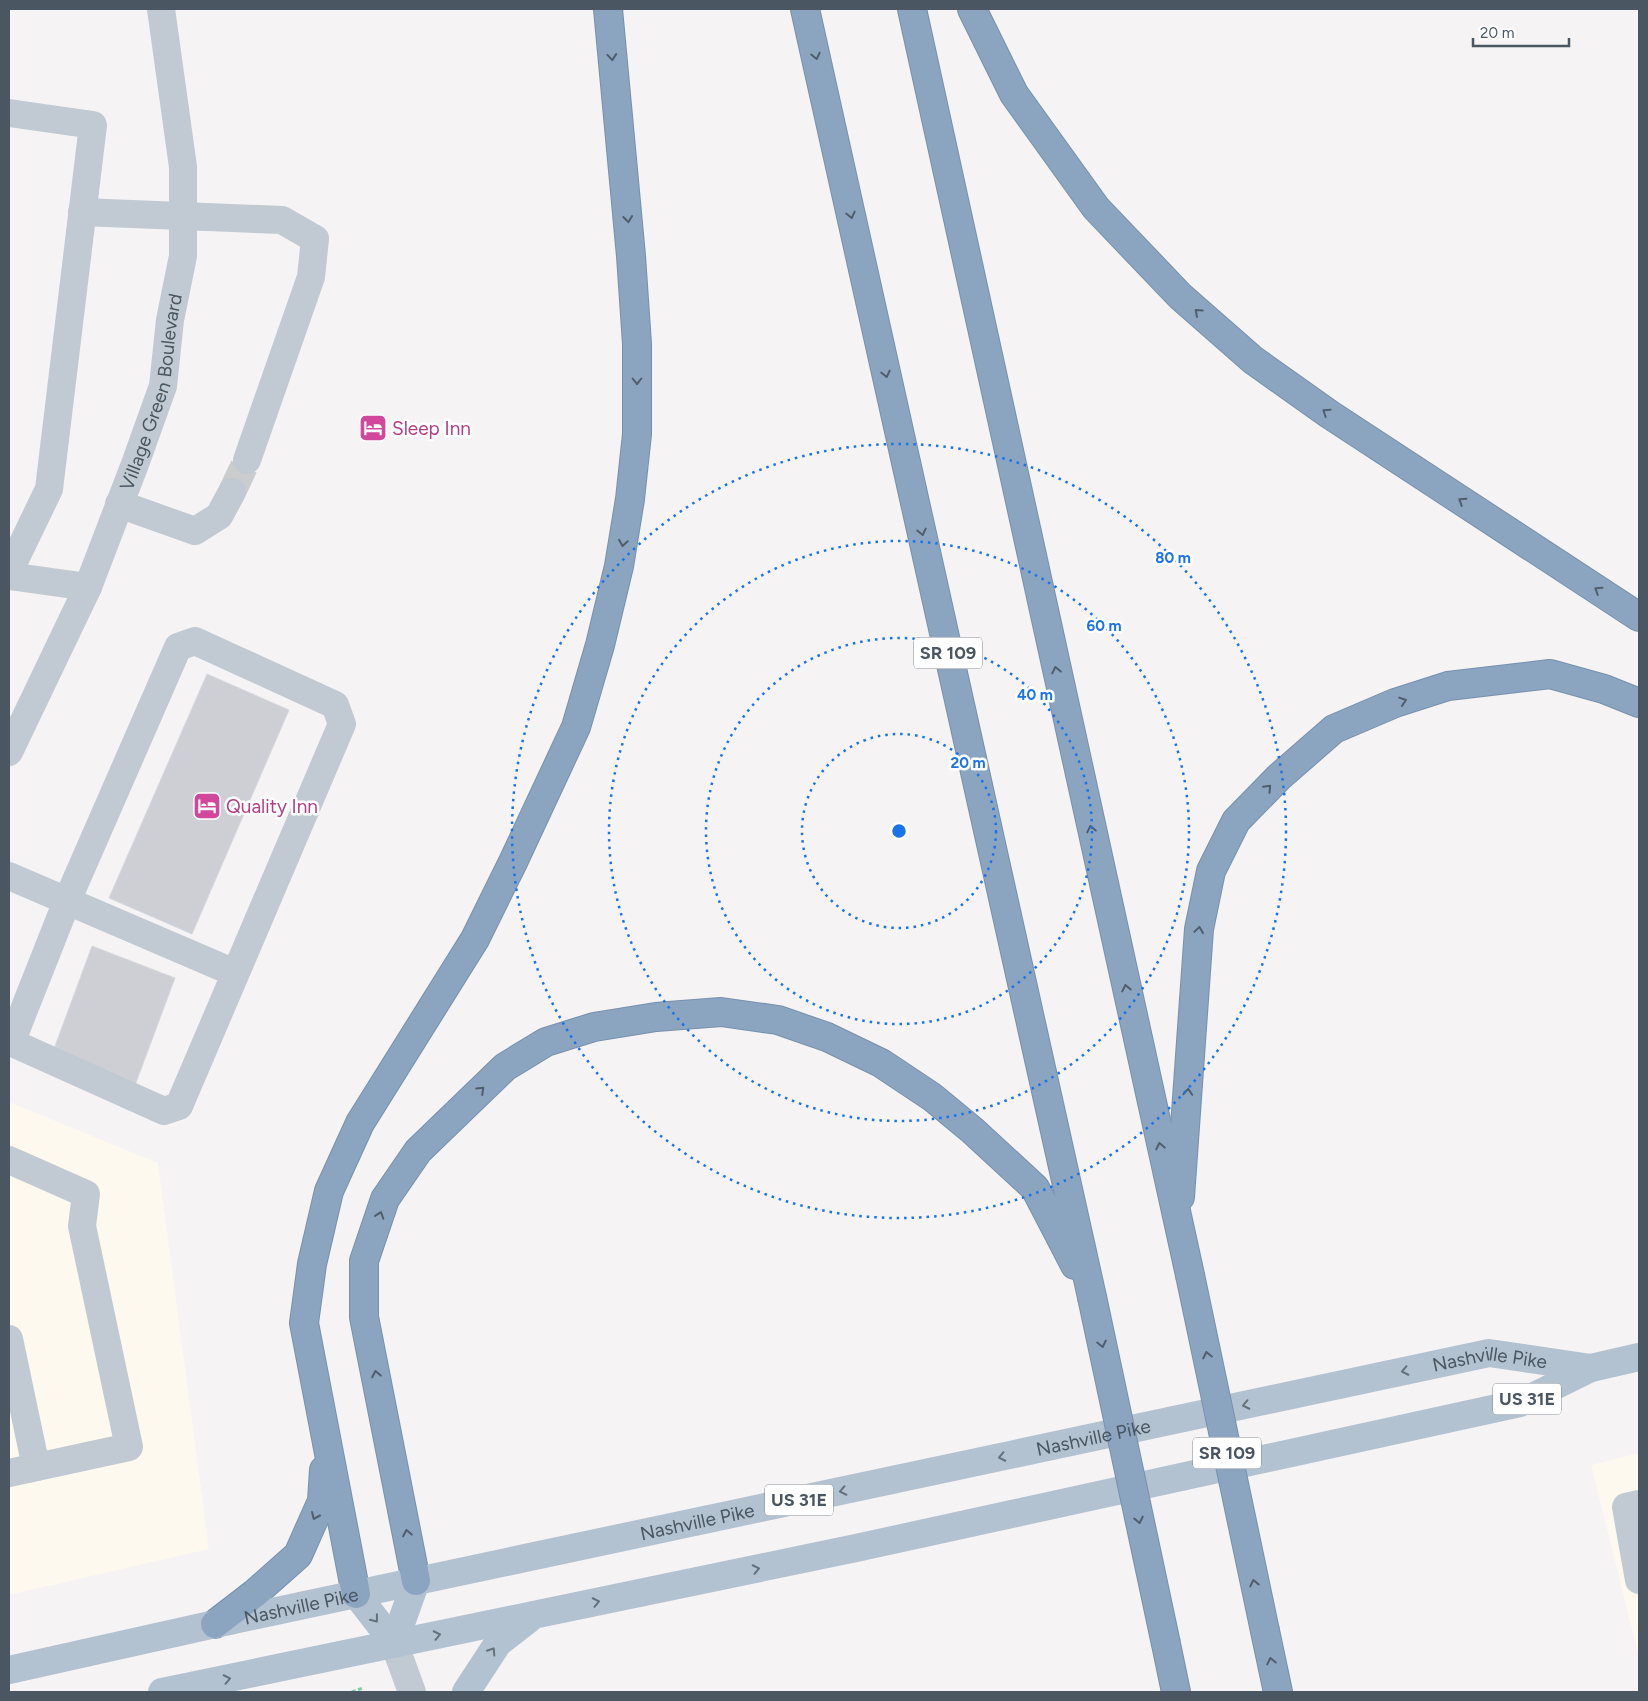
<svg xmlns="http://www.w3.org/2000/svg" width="1648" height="1701" viewBox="0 0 1648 1701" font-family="Figtree,sans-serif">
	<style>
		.commercial { fill: #fdf9ef }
		.building { fill: #cdcfd5; stroke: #d7d9de }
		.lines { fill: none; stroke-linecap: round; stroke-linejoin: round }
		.minor-tunnel { stroke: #caccce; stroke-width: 28; stroke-dasharray: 28 14; stroke-linecap: butt }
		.highway-casing { stroke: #7690ad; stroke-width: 30 }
		.path { stroke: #7ad0a6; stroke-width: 3; stroke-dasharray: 4 2.5; stroke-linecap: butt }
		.minor { stroke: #c1cad2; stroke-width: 28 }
		.major { stroke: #b3c2d1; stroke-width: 28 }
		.highway { stroke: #8ba5c1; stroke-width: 28 }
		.highway-bridge-casing { stroke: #7690ad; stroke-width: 30; stroke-linecap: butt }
		.highway-bridge { stroke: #8ba5c1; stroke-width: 28 }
		.oneway { stroke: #505e6b }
		.oneway2 { stroke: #64717d }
		.ring { fill: none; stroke: #1a73e8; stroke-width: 2.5; stroke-dasharray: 2.5 5 }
		.labels { text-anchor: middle; stroke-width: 5; stroke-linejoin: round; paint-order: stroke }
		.shield { fill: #fff; stroke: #808990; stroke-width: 1 }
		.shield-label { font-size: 18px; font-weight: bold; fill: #4a5661 }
		.street-label { font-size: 19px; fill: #4a5661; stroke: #fff }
		.hotel-label { font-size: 19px; fill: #b23c85; stroke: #fff; text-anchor: start }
		.centre { fill: #1a73e8; stroke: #fff; stroke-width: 2.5 }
		.ring-label { font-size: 15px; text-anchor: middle; font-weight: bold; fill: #1a73e8; stroke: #fff; stroke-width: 5; stroke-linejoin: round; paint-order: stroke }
	</style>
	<rect width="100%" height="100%" fill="#f5f3f3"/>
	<g class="commercial">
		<path d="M9 1102 158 1163 209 1549 9 1595Z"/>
		<path d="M1639 1453V1658L1591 1465Z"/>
	</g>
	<g class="building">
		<path d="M207 674 289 710 192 934 109 898Z"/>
		<path d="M92 946 175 978 134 1088 51 1057Z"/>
	</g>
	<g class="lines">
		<path class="minor-tunnel" d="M232 492 247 460"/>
		<defs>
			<g id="highway">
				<path d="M805 9 1092 1297"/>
				<path d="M912 9 1190 1275"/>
				<path d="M972 9 1014 94 1096 208 1180 296 1253 360 1329 414 1639 617"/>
				<path d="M1180 1197 1199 929 1211 871 1236 821 1279 777 1334 729 1395 703 1448 686 1550 674 1604 689 1639 703"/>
				<path d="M416 1581 364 1317V1261L385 1199 418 1151 505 1067 546 1042 594 1027 656 1017 721 1012 778 1020 827 1037 881 1063 932 1097 972 1130 1035 1188 1075 1265"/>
				<path d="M356 1594 304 1323 312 1264 329 1191 360 1123 475 939 513 862 576 727 600 645 619 566 630 499 637 434V344L631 256 608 9"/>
				<path d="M215 1624 254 1594 298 1555 322 1501 324 1470"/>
				<path d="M1265 1631 1278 1692"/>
				<path d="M1166 1644 1176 1692"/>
			</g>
		</defs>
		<use href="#highway" class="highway-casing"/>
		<path class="path" d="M352 1692 363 1688"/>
		<g class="minor">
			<path d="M9 113 93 125 49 489 9 572"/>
			<path d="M82 212 282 220 315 239 311 277 247 460"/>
			<path d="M119 504 195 531 219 516 232 492"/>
			<path d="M9 576 88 587"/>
			<path d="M195 641 335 705 342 724 179 1106 164 1111 17 1045 14 1035 67 901 178 647Z"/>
			<path id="s1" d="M9 752 88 587 135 464 163 386 170 320 183 256V167L161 9"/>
			<path d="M9 876 235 973"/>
			<path d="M9 1160 86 1194 82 1226 129 1447 9 1473"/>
			<path d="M9 1339 36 1467"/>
			<path d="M1639 1504 1626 1507 1639 1580"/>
			<path d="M394 1643 412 1692"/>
		</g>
		<g class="major">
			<path d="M356 1594 394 1643"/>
			<path d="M394 1643 416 1581"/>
			<path id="s2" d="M9 1670 215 1624 1489 1353 1591 1368"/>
			<path d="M162 1692 856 1548 1520 1403 1591 1368 1639 1357"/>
			<path d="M466 1692 498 1643 529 1619"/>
		</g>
		<use href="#highway" class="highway"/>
		<defs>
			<g id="highway-bridge">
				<path d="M1190 1275 1265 1631"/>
				<path d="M1092 1297 1166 1644"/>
			</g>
		</defs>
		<use href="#highway-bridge" class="highway-bridge-casing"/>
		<use href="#highway-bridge" class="highway-bridge"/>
	</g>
	<defs><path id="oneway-chevron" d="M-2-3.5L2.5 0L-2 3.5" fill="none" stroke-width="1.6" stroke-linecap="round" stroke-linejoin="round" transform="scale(1.25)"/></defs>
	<g class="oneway">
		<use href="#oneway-chevron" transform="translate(816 56) rotate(77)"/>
		<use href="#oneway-chevron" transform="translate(612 57) rotate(85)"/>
		<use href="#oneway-chevron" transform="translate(851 215) rotate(77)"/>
		<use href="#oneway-chevron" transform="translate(628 219) rotate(84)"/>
		<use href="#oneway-chevron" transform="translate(1198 312) rotate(-138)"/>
		<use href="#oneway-chevron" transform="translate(886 374) rotate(77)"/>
		<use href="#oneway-chevron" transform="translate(637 381) rotate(90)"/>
		<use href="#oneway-chevron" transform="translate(1326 412) rotate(-146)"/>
		<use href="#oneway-chevron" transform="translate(1462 501) rotate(-147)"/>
		<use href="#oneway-chevron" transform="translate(922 532) rotate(77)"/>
		<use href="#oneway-chevron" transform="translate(623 543) rotate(99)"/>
		<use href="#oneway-chevron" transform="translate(1598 590) rotate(-147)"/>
		<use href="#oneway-chevron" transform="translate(1056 670) rotate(-102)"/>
		<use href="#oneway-chevron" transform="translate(1403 701) rotate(-18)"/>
		<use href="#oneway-chevron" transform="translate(1268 788) rotate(-46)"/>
		<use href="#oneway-chevron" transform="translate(1091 829) rotate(-102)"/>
		<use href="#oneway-chevron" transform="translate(1199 930) rotate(-82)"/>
		<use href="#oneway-chevron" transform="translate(1126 988) rotate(-102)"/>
		<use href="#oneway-chevron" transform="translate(481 1090) rotate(-43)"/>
		<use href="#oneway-chevron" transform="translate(1188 1092) rotate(-86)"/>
		<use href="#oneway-chevron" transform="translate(1160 1146) rotate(-102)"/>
		<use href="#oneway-chevron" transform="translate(380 1215) rotate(-71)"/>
		<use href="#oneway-chevron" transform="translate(1102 1344) rotate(78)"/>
		<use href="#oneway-chevron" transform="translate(1207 1355) rotate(-102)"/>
		<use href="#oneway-chevron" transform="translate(376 1374) rotate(-101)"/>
		<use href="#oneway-chevron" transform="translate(315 1516) rotate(114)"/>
		<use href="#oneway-chevron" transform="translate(1139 1520) rotate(78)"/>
		<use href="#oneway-chevron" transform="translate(407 1533) rotate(-101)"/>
		<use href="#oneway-chevron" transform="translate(1254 1583) rotate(-102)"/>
		<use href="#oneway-chevron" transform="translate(1271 1661) rotate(-102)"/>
	</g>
	<g class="oneway2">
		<use href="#oneway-chevron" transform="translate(1405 1371) rotate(168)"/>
		<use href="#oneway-chevron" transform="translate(1246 1405) rotate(168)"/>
		<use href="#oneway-chevron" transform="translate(1002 1457) rotate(168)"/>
		<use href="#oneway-chevron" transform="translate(843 1491) rotate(168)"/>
		<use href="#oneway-chevron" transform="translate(756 1569) rotate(-12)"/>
		<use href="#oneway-chevron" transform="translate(596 1602) rotate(-12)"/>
		<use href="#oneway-chevron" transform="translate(375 1619) rotate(52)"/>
		<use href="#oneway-chevron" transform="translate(437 1635) rotate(-12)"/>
		<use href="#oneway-chevron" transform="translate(492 1651) rotate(-57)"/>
		<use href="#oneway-chevron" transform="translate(227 1679) rotate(-12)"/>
	</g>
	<g class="ring">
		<circle cx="899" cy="831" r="97"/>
		<circle cx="899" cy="831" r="193"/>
		<circle cx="899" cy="831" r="290"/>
		<circle cx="899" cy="831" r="387"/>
	</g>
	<defs>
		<symbol id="hotel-square" viewBox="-11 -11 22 22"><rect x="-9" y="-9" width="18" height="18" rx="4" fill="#d1479c" stroke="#fff"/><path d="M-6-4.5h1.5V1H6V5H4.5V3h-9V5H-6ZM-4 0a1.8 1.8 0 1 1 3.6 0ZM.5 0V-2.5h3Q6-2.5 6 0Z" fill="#fff"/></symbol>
	</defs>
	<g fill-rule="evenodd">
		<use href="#hotel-square" x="357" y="412" width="32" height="32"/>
		<use href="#hotel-square" x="191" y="790" width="32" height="32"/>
	</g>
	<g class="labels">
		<g class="shield">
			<rect x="914" y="637.5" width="68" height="31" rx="4"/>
			<rect x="1493" y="1383.5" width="68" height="31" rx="4"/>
			<rect x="1193" y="1437.5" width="68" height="31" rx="4"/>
			<rect x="765" y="1484.5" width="68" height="31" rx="4"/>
		</g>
		<g class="shield-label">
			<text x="948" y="659">SR 109</text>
			<text x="1527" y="1405">US 31E</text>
			<text x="1227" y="1459">SR 109</text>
			<text x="799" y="1506">US 31E</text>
		</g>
		<g class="street-label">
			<text dy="7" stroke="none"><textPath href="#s1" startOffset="389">Village Green Boulevard</textPath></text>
			<text dy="7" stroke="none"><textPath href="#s2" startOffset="1514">Nashville Pike</textPath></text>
			<text dy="7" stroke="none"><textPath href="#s2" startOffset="1109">Nashville Pike</textPath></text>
			<text dy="7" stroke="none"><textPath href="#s2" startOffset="704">Nashville Pike</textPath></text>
			<text dy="7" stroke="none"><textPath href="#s2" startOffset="299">Nashville Pike</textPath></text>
		</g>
		<g class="hotel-label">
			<text x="392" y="435">Sleep Inn</text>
			<text x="226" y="813">Quality Inn</text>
		</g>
	</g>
	<circle cx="899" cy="831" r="8" class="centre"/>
	<g class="ring-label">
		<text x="1173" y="563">80 m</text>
		<text x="1104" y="631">60 m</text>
		<text x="1035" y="700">40 m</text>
		<text x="968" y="768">20 m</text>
	</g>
	<rect width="1648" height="1701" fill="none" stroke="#4a5661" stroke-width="20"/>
	<path d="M1473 38v8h96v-8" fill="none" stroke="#4a5661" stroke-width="2.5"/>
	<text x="1480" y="38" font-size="15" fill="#4a5661" stroke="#ffffff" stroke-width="4" paint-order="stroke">20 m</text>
</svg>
